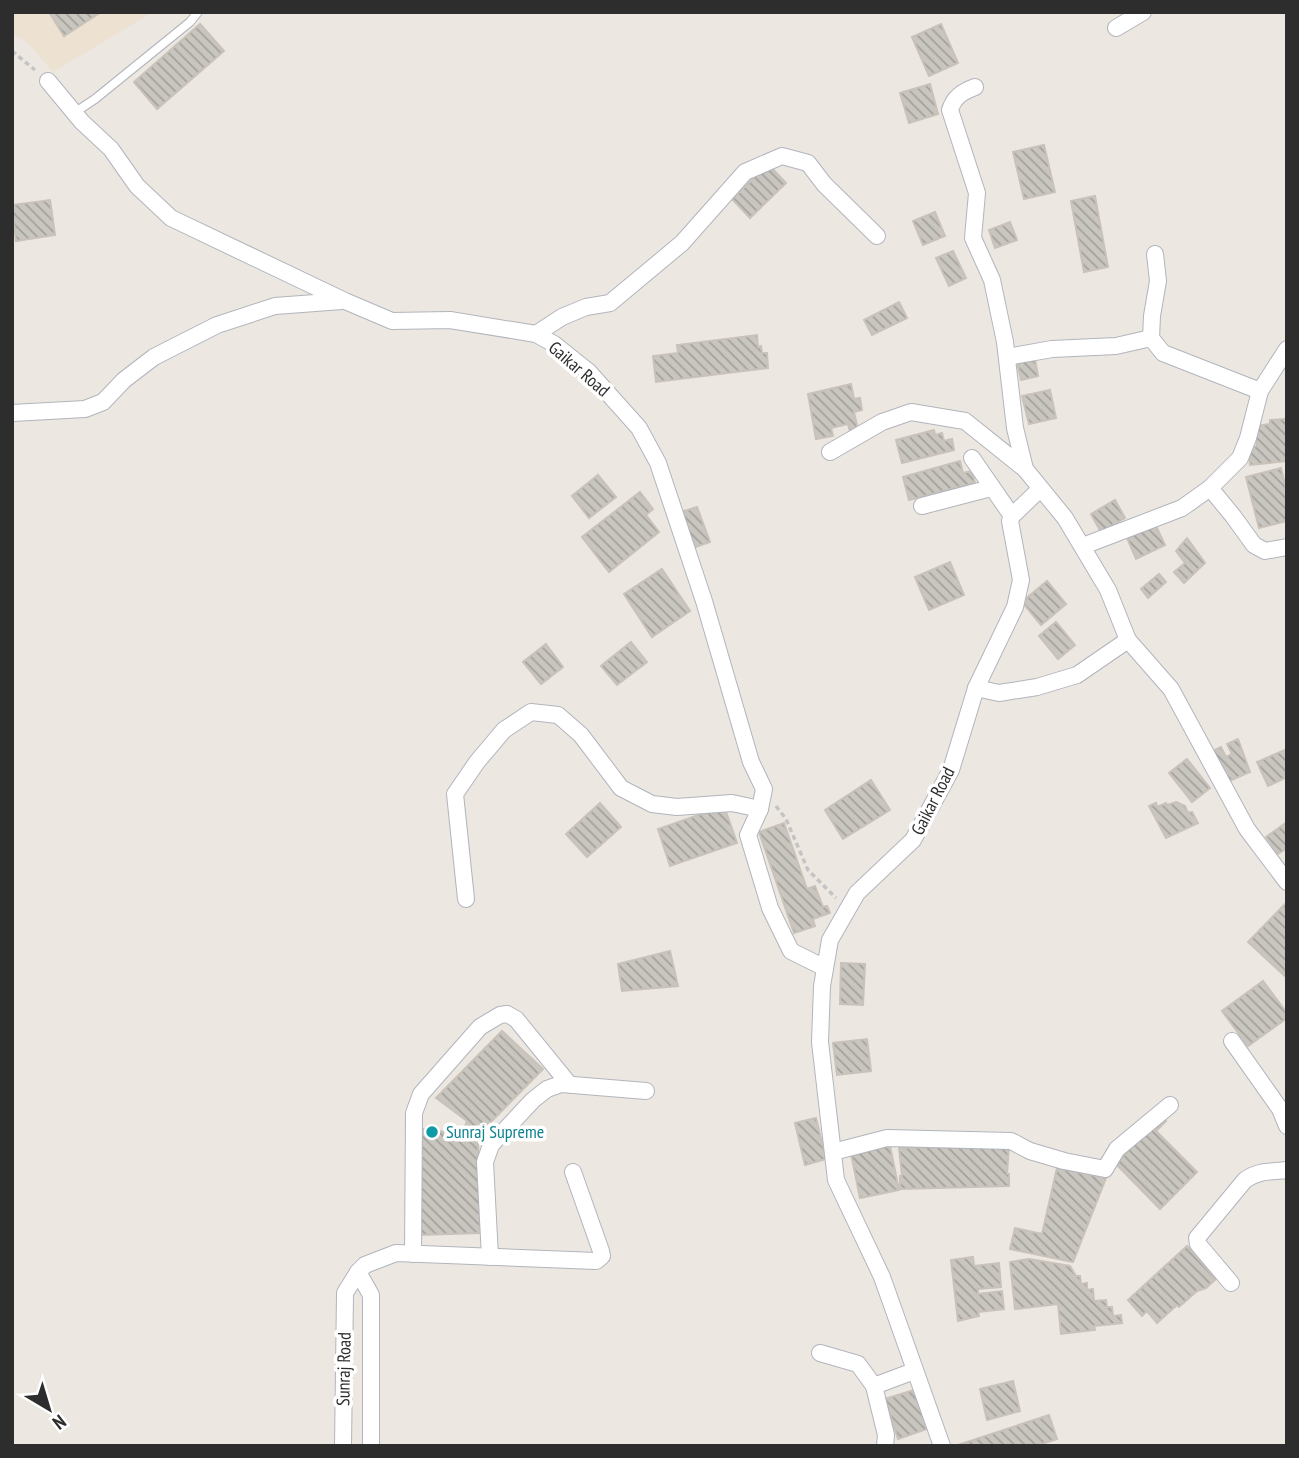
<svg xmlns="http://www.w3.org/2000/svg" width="1299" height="1458" viewBox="0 0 1299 1458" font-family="'PT Sans Narrow',sans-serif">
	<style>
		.education { fill: #ede1d2 }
		.building { fill: url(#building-back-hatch); stroke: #c9c2ba; stroke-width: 2 }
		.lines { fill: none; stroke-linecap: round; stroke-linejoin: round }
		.lane-casing { stroke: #b1b5bc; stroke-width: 10 }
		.street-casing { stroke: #b1b5bc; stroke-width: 18 }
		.path { stroke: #c4c4c4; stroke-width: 3.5; stroke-dasharray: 5 3.5; stroke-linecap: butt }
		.lane { stroke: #fff; stroke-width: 8 }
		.street { stroke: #fff; stroke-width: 16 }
		.culture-dot { fill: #0f9aa8; stroke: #fff; stroke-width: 2.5 }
		.labels { text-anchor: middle; stroke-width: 7; stroke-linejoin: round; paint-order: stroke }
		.street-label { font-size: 18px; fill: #2d2d2d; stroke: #fff }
		.culture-label { font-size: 18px; fill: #0d838f; stroke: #fff; text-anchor: start }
	</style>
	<defs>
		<pattern id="building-back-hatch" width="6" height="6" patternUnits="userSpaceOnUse" patternTransform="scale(1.75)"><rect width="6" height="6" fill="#c9c5bf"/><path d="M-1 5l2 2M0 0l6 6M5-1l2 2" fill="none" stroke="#a4a09c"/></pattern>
	</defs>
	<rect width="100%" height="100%" fill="#ede7e1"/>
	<path class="education" d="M12 12H153L53 72 27 42 12 34Z"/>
	<g class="building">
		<path d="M49 12H101L64 36Z"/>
		<path d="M200 24 224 51 157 109 134 82Z"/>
		<path d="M941 24 958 63 929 76 912 37Z"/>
		<path d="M930 84 938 114 909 123 900 93Z"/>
		<path d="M1044 145 1055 192 1024 199 1013 152Z"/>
		<path d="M768 164 786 183 750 218 732 199Z"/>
		<path d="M1095 196 1108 267 1084 272 1071 201Z"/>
		<path d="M50 200 55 235 16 241 12 205Z"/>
		<path d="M935 212 945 236 923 245 913 221Z"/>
		<path d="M1010 222 1017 240 995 248 989 230Z"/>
		<path d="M953 251 966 278 949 286 936 258Z"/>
		<path d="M899 302 907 318 872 335 864 320Z"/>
		<path d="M757 335 758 347 761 346 762 353H767L768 368 656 382 653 356 678 353 677 345Z"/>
		<path d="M1034 354 1038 376 1021 380 1016 358Z"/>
		<path d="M851 384 854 399 860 398 862 410 854 412 858 430 850 432 848 424 831 428 833 436 816 439 808 394Z"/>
		<path d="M1050 390 1056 418 1029 424 1022 396Z"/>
		<path d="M1287 419V461L1250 465 1248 447 1257 446 1255 426 1270 424V420Z"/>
		<path d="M934 430 935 435 942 433 944 441 952 439 954 450 902 463 896 440Z"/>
		<path d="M960 461 963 473 972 471 975 483 909 500 903 477Z"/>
		<path d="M1281 468 1287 492V521L1259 528 1246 477Z"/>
		<path d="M598 475 616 497 589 518 572 496Z"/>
		<path d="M640 492 653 509 646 515 659 532 609 572 582 537Z"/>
		<path d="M1115 500 1125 518 1101 532 1091 514Z"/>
		<path d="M697 507 710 542 693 548 681 512Z"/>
		<path d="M1155 524 1165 545 1136 559 1127 538Z"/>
		<path d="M1187 538 1205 563 1184 583 1174 572 1185 563 1176 551Z"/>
		<path d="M950 562 964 595 929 610 915 577Z"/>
		<path d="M662 569 690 611 652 637 624 594Z"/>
		<path d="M1159 574 1166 582 1148 598 1141 589Z"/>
		<path d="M1047 581 1066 604 1041 625 1022 602Z"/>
		<path d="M1056 622 1075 645 1058 659 1039 636Z"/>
		<path d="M631 642 647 662 617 685 601 666Z"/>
		<path d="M546 644 563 667 541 684 523 662Z"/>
		<path d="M1238 739 1250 772 1227 782 1213 751 1221 747 1226 757 1232 754 1227 744Z"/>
		<path d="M1287 749V777L1268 786 1257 762Z"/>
		<path d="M1187 759 1210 788 1192 802 1169 773Z"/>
		<path d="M871 780 890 810 843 839 825 810Z"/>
		<path d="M1176 802 1185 806 1188 813 1192 812 1198 823 1166 838 1149 806 1156 803 1157 807 1166 803 1167 805Z"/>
		<path d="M600 803 621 827 587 857 566 834Z"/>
		<path d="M724 806 737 843 670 866 658 829Z"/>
		<path d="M1287 822V848L1278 854 1266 837Z"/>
		<path d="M784 823 807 889 815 886 823 907 827 906 830 913 813 919 815 926 794 933 759 832Z"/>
		<path d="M1287 902V978L1248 942Z"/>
		<path d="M670 951 678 986 622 991 618 964Z"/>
		<path d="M841 963 865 964 863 1005 840 1004Z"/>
		<path d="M1263 981 1287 1013V1018L1248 1046 1222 1011Z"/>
		<path d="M502 1031 543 1069 478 1135 480 1233 420 1235 422 1129 462 1134 467 1121 436 1098Z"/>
		<path d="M867 1039 871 1071 837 1075 833 1043Z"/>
		<path d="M1160 1115 1166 1121 1156 1131 1197 1172 1160 1209 1115 1163 1128 1151 1126 1148Z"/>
		<path d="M816 1118 826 1159 805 1165 795 1123Z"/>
		<path d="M889 1141 899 1190 860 1198 850 1149Z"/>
		<path d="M1009 1145 1007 1174H1009V1186L900 1189V1176H902L899 1148Z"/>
		<path d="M1057 1168 1106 1178 1073 1262 1010 1249 1015 1228 1042 1234Z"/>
		<path d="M1187 1246 1216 1279 1206 1288 1197 1291 1179 1307 1177 1305 1157 1323 1147 1311 1142 1316 1128 1300Z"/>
		<path d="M973 1257 974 1266 999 1263 1001 1287 978 1289V1294L1002 1291 1004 1309 978 1312 979 1316 958 1321 951 1260Z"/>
		<path d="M1029 1259 1070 1266 1076 1276H1080L1081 1284 1087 1283V1290L1093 1289 1094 1301 1106 1300 1107 1307H1112L1113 1316 1121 1315 1122 1323 1094 1326 1095 1330 1061 1334 1058 1304 1015 1309 1010 1262Z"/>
		<path d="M1013 1381 1020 1411 987 1420 980 1389Z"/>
		<path d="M914 1390 927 1429 898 1439 885 1399Z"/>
		<path d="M1049 1415 1057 1439 1035 1446H955Z"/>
	</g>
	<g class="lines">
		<defs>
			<path id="lane" d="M74 113 95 99 190 22 198 12"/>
			<g id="street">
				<path d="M1116 28 1143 12"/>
				<path d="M48 81 82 122 111 149 137 186 171 218 345 301 392 321 450 320 536 334 554 344 589 372 639 428 658 463 704 601 751 762 764 789 760 809 748 835 770 908 791 951 825 968"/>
				<path d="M975 87C962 92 954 97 950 110L977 193 973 238 992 280 1005 342 1015 428 1025 469 1065 518 1108 590 1128 640 1171 689 1247 829 1287 882"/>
				<path d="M1155 254 1158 281 1152 316 1151 338 1163 353 1260 391"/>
				<path d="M536 334 562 317 586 307 610 303 682 243 745 172 782 156 808 163 824 184 877 236"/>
				<path d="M1287 349 1260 391 1248 438 1240 458 1210 488 1233 516 1254 545 1265 551 1287 547"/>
				<path d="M1007 357 1052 349 1116 346 1151 338"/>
				<path d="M12 413 85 409 103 402 124 380 154 357 217 325 275 306 342 301"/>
				<path d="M830 452 882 422 911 412 965 421 1025 469"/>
				<path d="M972 458 1012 516"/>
				<path d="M922 506 991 488"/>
				<path d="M1083 546 1182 508 1210 488"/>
				<path d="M976 688 999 693 1037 687 1077 675 1128 640"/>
				<path d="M466 899 455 794 477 762 504 730 531 712 558 715 581 735 621 788 652 804 677 807 732 803 760 809"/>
				<path d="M1232 1041 1280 1109 1287 1126"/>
				<path d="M833 1152 887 1138 1011 1141 1030 1151 1064 1161 1105 1169 1117 1149 1170 1105"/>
				<path d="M413 1254 414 1113 421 1094 480 1027 500 1015 507 1014 516 1019 569 1084"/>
				<path d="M490 1257 485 1162 491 1145 533 1100 547 1089 561 1084 646 1091"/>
				<path d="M358 1272 365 1265 396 1253 596 1261 602 1256 601 1251 573 1172"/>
				<path d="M1231 1283 1198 1244 1197 1238 1245 1180C1259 1170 1270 1172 1287 1170"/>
				<path d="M820 1353 858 1364 874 1386"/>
				<path d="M343 1446 345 1293 358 1272 371 1295V1446"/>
				<path d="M885 1446 886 1435 874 1386 914 1371"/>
				<path d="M942 1446 882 1277 836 1180 820 1042 822 986 830 940 857 893 913 840 951 770 976 688 1015 607 1021 580 1010 521 1012 516 1040 489"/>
			</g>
		</defs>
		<use href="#lane" class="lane-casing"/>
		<use href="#street" class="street-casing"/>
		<g class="path">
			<path d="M12 51 35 70"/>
			<path d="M776 806 786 819 808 870 836 898"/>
		</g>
		<use href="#lane" class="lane"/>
		<use href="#street" class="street"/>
	</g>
	<circle class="culture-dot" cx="432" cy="1132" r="7"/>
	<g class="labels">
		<g class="street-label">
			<text transform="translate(579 369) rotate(41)" y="6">Gaikar Road</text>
			<text transform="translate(933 801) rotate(-63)" y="6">Gaikar Road</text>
			<text transform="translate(344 1369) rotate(-89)" y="6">Sunraj Road</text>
		</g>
		<g class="culture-label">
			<text x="446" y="1138">Sunraj Supreme</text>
		</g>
	</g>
	<rect width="1299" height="1458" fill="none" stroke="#2d2d2d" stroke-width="28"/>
	<g transform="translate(49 1409) rotate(142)" stroke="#ffffff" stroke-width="5" paint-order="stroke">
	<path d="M0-5L12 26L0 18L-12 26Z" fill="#2d2d2d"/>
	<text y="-10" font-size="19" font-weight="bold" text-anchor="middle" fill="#2d2d2d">N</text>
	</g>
</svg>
